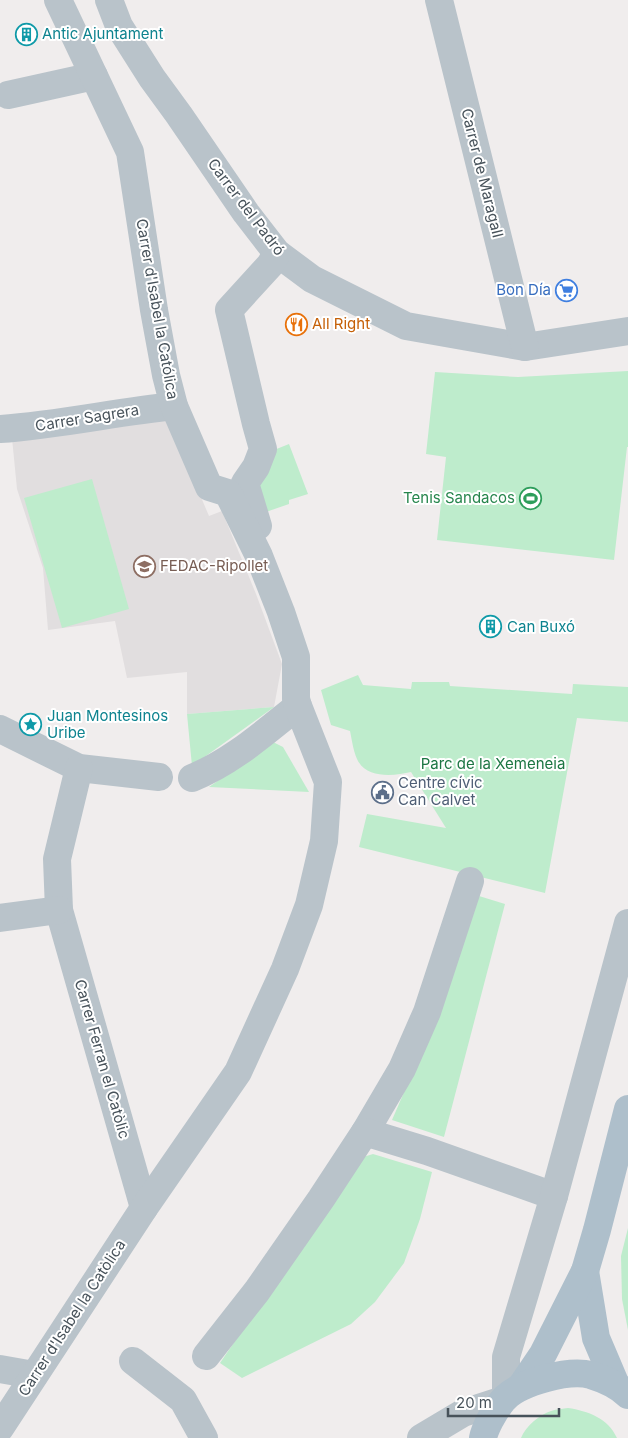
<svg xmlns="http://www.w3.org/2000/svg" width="628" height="1438" viewBox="0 0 628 1438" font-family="Inter,sans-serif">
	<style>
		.education { fill: #e1dedf }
		.green { fill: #beeccc }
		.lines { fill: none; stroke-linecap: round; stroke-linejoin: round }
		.minor { stroke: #b9c3ca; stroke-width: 28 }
		.major { stroke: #aebfcb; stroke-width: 28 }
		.labels { text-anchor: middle; stroke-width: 4; stroke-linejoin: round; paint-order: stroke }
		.culture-label { font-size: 15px; fill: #0d838f; stroke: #fff; text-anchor: start }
		.street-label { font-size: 15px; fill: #47525a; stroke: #fff }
		.shop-label { font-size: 15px; fill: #366cbe; stroke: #fff; text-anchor: end }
		.food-label { font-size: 15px; fill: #c56008; stroke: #fff; text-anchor: start }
		.leisure-label { font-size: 15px; fill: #27864d; stroke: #fff; text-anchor: end }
		.education-label { font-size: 15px; fill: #785e54; stroke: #fff; text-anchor: start }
		.park-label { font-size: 15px; fill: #1c7643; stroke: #fff }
		.service-label { font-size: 15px; fill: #4e5e75; stroke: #fff; text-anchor: start }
	</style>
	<rect width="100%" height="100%" fill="#f0eded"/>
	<path class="education" d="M157 417 169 422 209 516 222 511 256 594 282 664 274 707 187 714V672L127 678 115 621 48 630 43 568 17 489 12 438Z"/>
	<g class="green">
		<path d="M628 371V447H627L614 560 437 540 446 457 426 454 435 372 518 377Z"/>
		<path d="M289 444 308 494 289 500V504L263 513 253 484 274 450Z"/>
		<path d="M92 479 129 609 62 628 24 498Z"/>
		<path d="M358 675 363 685 411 689 412 682H449L450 686 572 694 573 684 628 687V722L577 718 545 893 359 847 367 814 446 828 411 772C394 776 366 779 357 759 353 750 352 740 350 731L331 725 321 690Z"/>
		<path d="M274 707 192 766 187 714Z"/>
		<path d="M273 742 283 747 309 792 209 787Z"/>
		<path d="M479 896 505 904 444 1137 392 1120 421 1053Z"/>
		<path d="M373 1154 432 1172 420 1219 404 1263 375 1302 351 1324 242 1378 220 1363 360 1158Z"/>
		<path d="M628 1228V1330L622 1299 621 1256Z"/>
		<path d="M568 1408C588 1411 608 1418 617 1438H521C526 1426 539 1415 551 1411 557 1409 563 1409 568 1408Z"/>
	</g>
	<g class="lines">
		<g class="minor">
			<path d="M109 0 119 26 152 78 179 115 246 213 277 253 312 279 406 326 525 347 628 331"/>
			<path d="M439 0 525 347"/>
			<path d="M8 95 94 76"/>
			<path d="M0 429C58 425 116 412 174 406"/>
			<path d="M258 526 245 483 256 467 263 449 256 424 229 310 270 265 277 253"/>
			<path d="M0 729 79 768 159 777"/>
			<path d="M79 768 57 859 59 910 144 1208"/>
			<path d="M192 778C232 762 265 732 298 706"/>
			<path d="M0 918 59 910"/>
			<path d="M365 1132 402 1069 427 1012 470 881"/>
			<path d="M206 1356 257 1291 321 1199 365 1132 427 1151 554 1196"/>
			<path d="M133 1361 183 1400 204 1438"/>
			<path d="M0 1369 34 1375"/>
			<path d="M506 1397V1357L554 1196 628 923"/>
			<path d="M0 1428 144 1208 238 1072 285 969 309 905 324 841 328 782 298 706 296 699V657L281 612 259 556 228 493 209 487 174 406 166 375 154 310 130 152 58 0"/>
			<path d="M421 1438 463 1413 503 1400"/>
		</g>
		<g class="major">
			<path d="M585 1271 596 1338 616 1385"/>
			<path d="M522 1385 543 1354 585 1271 597 1230 628 1109"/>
			<path d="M483 1438C484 1432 487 1426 490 1420 494 1413 499 1404 505 1398 521 1382 569 1369 591 1375 604 1379 618 1385 628 1395"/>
		</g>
	</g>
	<defs>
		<symbol id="building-ring" viewBox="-11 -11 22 22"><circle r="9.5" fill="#fff" stroke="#0f9aa8" stroke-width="1.5"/><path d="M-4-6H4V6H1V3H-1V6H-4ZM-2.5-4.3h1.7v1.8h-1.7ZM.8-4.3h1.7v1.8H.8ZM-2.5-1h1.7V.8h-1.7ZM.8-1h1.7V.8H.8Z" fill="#0f9aa8"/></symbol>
		<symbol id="supermarket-ring" viewBox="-11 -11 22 22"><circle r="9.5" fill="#fff" stroke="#3f7fe0" stroke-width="1.5"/><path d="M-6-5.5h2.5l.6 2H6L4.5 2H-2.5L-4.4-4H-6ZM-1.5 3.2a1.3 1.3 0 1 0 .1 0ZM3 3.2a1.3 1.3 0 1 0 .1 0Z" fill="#3f7fe0"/></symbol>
		<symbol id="restaurant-ring" viewBox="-11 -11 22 22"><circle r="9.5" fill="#fff" stroke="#e8710a" stroke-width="1.5"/><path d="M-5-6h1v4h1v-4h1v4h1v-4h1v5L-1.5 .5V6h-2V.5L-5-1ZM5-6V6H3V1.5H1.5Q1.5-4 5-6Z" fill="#e8710a"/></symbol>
		<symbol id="stadium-ring" viewBox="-11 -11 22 22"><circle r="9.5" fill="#fff" stroke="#2e9e5b" stroke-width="1.5"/><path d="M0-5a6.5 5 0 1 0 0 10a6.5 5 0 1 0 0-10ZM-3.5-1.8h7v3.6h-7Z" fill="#2e9e5b"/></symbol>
		<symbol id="school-ring" viewBox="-11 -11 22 22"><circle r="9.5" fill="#fff" stroke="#8d6e63" stroke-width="1.5"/><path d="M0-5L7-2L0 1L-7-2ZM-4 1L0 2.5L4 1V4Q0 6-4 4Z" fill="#8d6e63"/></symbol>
		<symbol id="sight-ring" viewBox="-11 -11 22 22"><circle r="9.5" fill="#fff" stroke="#0f9aa8" stroke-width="1.5"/><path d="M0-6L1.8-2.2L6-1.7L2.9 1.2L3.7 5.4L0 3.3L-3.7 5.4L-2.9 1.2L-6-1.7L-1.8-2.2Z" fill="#0f9aa8"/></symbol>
		<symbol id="civic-ring" viewBox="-11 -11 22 22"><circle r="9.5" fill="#fff" stroke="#5c6f8a" stroke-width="1.5"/><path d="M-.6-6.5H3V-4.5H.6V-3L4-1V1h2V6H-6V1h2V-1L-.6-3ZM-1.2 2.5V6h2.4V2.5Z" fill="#5c6f8a"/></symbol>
	</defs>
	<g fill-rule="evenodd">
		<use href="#building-ring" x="14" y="22" width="25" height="25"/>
		<use href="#supermarket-ring" x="554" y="278" width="25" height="25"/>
		<use href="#restaurant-ring" x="284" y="312" width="25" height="25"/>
		<use href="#stadium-ring" x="518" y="486" width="25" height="25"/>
		<use href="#school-ring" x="132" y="554" width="25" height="25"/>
		<use href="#building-ring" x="478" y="614" width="25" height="25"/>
		<use href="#sight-ring" x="18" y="712" width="25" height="25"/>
		<use href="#civic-ring" x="370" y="780" width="25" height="25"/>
	</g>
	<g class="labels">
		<g class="culture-label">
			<text x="42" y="39">Antic Ajuntament</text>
			<text x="507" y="632">Can Buxó</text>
			<text x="47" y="721">Juan Montesinos<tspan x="47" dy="17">Uribe</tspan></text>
		</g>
		<g class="street-label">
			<text transform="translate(482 173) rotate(76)" y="5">Carrer de Maragall</text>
			<text transform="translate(246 207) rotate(53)" y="5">Carrer del Padró</text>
			<text transform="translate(157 309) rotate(80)" y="5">Carrer d'Isabel la Católica</text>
			<text transform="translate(87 418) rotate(-9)" y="5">Carrer Sagrera</text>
			<text transform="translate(102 1059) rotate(74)" y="5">Carrer Ferran el Catòlic</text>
			<text transform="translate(72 1318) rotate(-57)" y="5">Carrer d'Isabel la Catòlica</text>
		</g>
		<g class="shop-label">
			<text x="551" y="295">Bon Día</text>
		</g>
		<g class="food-label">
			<text x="312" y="329">All Right</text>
		</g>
		<g class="leisure-label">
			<text x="515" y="503">Tenis Sandacos</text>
		</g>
		<g class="education-label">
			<text x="160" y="571">FEDAC-Ripollet</text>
		</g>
		<g class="park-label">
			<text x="493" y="769">Parc de la Xemeneia</text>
		</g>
		<g class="service-label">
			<text x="398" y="788">Centre cívic<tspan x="398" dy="17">Can Calvet</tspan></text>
		</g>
	</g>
	<path d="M448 1408v8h111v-8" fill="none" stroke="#47525a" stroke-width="2.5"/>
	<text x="456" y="1408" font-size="15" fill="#47525a" stroke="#ffffff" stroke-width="4" paint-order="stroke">20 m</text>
</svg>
